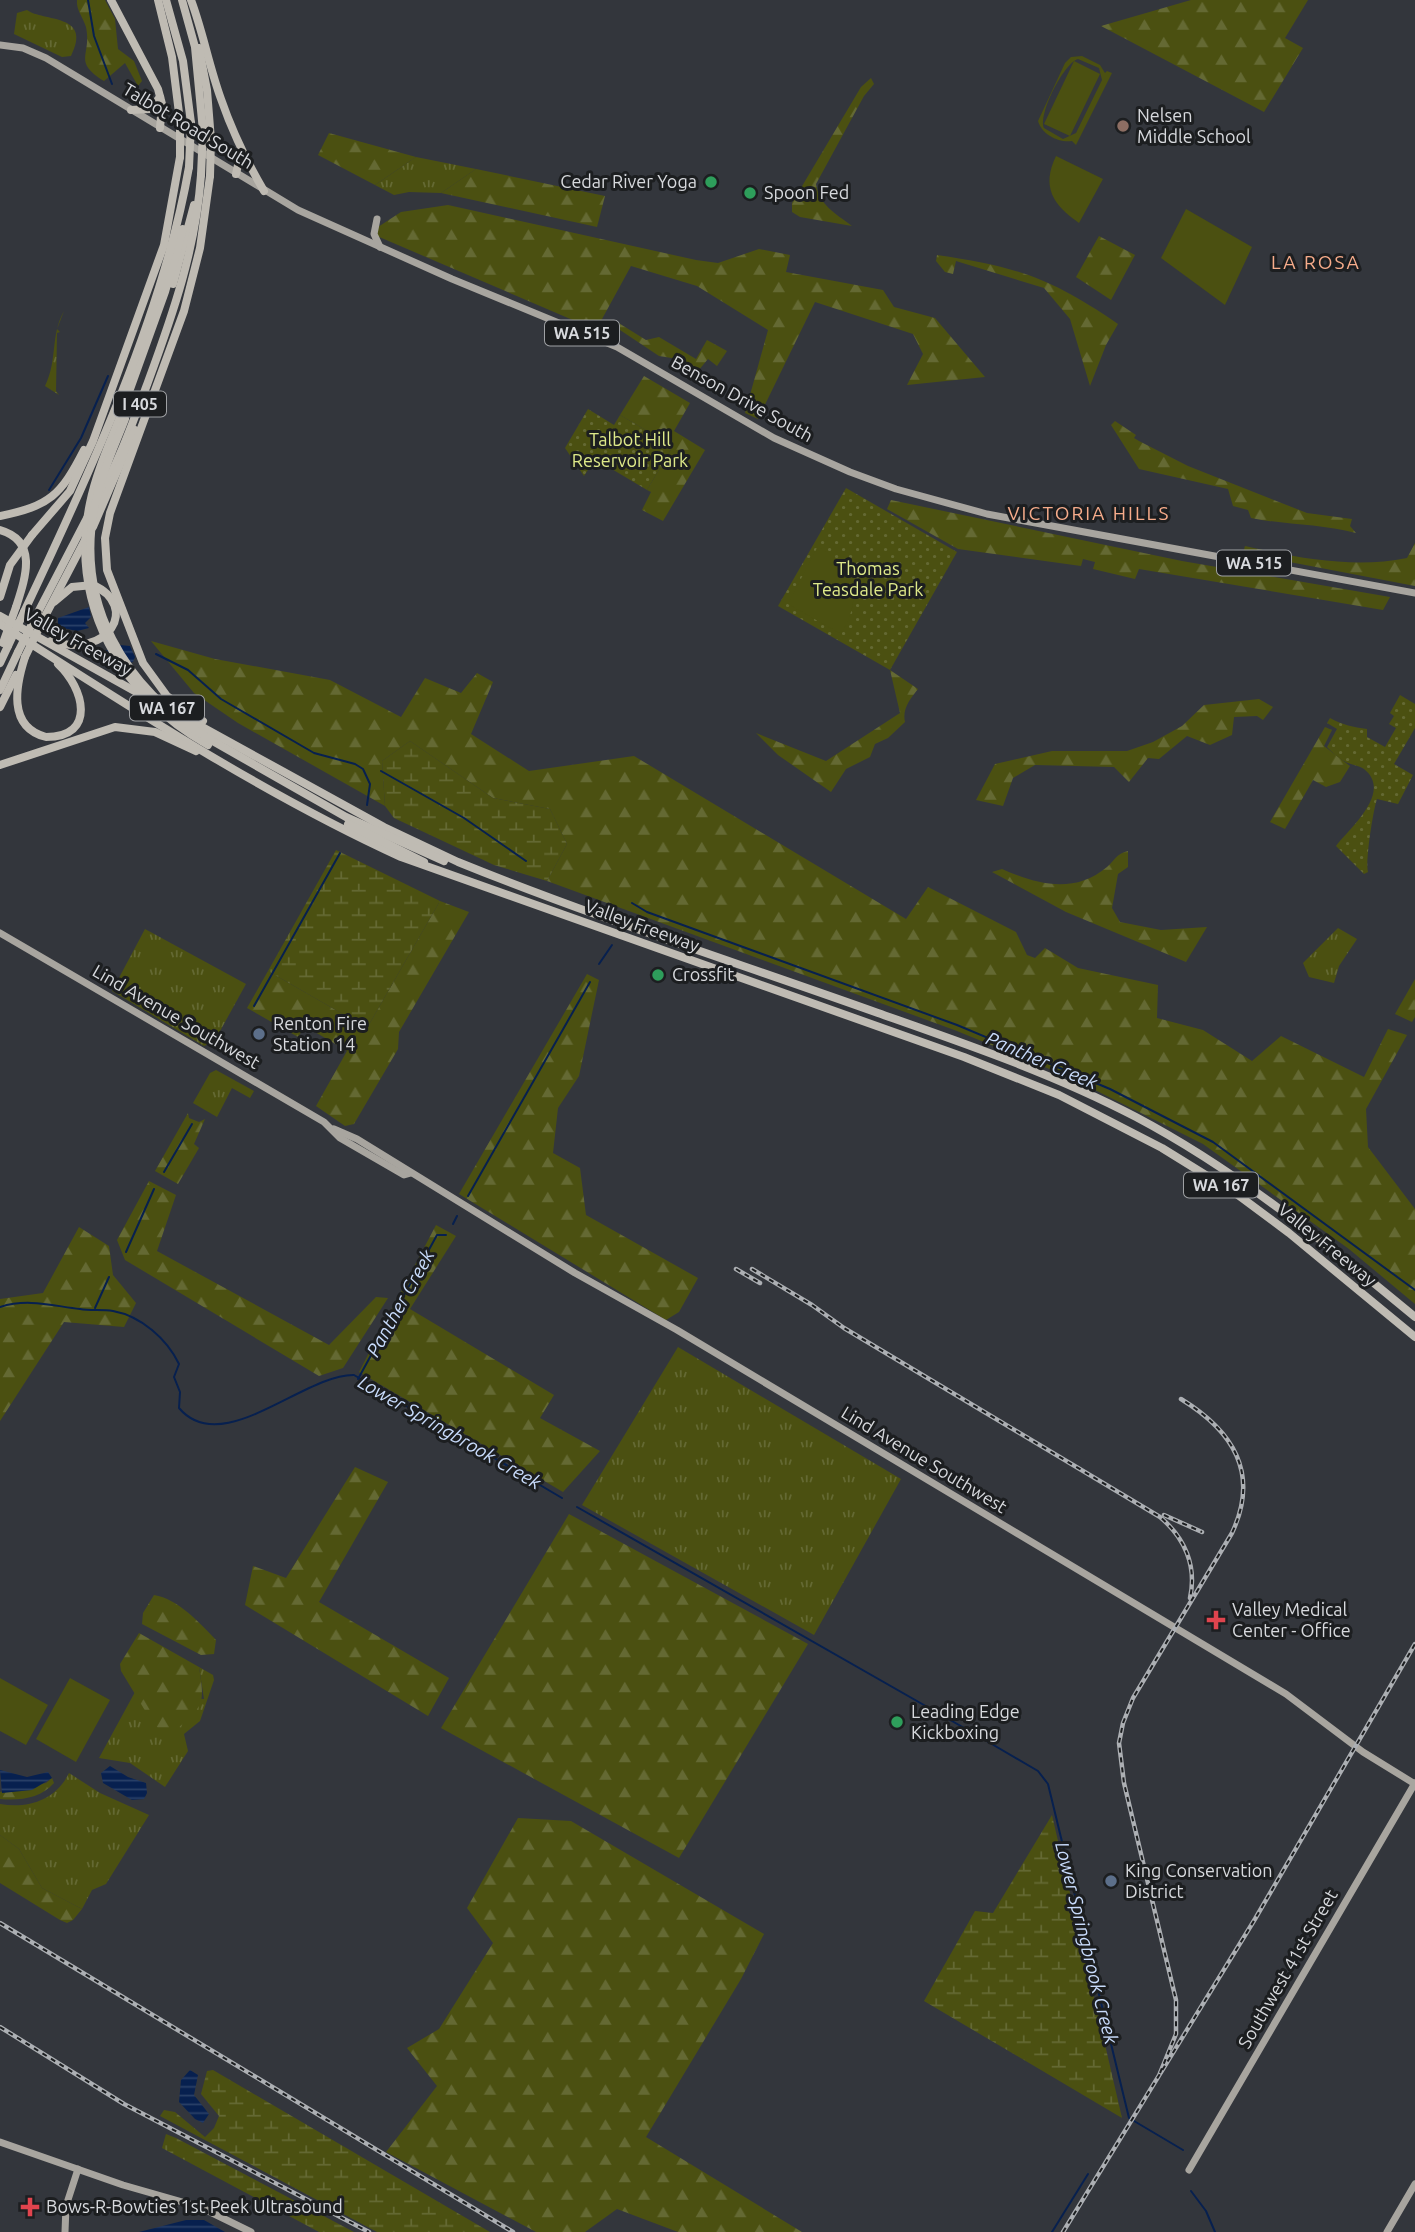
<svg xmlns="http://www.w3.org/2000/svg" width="1415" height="2232" viewBox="0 0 1415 2232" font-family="Ubuntu,sans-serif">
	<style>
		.grass { fill: url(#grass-tufts) }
		.forest { fill: url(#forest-firs) }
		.wetland { fill: url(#wetland-marsh) }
		.park { fill: url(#park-dots) }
		.pitch { fill: #4b5011; fill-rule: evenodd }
		.water { fill: url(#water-rules) }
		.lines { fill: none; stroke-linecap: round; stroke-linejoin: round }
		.stream { stroke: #07204f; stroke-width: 2 }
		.major { stroke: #a8a59f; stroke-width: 7 }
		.highway { stroke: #bfbbb3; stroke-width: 8 }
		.rail-casing { stroke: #acafb3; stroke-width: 4.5 }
		.rail { stroke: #1c1e20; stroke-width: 2; stroke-dasharray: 5; stroke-linecap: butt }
		.highway-bridge { stroke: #bfbbb3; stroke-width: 8 }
		.education-dot { fill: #8d6e63; stroke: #1c1e20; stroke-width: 2.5 }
		.leisure-dot { fill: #2e9e5b; stroke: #1c1e20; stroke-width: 2.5 }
		.service-dot { fill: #5c6f8a; stroke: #1c1e20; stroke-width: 2.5 }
		.health-dot { fill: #e0444e; stroke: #1c1e20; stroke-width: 2.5 }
		.labels { text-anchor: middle; stroke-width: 6; stroke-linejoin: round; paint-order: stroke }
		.shield { fill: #1c1e20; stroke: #9fa1a4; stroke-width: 2 }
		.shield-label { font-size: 16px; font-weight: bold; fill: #d7d9dd }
		.poi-label { font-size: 18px; fill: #d7d9dd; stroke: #1c1e20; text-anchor: start }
		.street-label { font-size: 18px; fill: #d7d9dd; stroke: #1c1e20 }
		.park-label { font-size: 18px; fill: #dee989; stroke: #1c1e20 }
		.neighbourhood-label { font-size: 19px; letter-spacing: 2px; fill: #f7ac8b; stroke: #1c1e20 }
		.water-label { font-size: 19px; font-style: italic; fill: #c8dbfb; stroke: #1c1e20 }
	</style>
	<defs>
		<pattern id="grass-tufts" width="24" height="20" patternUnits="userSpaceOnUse" patternTransform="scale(1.75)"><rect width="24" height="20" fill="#4b5011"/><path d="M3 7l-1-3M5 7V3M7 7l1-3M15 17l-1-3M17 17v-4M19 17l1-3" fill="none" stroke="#646933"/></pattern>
		<pattern id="forest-firs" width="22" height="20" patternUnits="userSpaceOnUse" patternTransform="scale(1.75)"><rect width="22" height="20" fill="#4b5011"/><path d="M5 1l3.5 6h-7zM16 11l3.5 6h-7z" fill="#646933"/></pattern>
		<pattern id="wetland-marsh" width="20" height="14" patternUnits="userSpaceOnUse" patternTransform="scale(1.75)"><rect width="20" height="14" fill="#4b5011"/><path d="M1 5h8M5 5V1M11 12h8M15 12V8" fill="none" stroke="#646933"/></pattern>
		<pattern id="park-dots" width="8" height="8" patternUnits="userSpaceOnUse" patternTransform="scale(1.75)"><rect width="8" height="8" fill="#4b5011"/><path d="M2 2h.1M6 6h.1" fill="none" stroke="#646933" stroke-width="1.8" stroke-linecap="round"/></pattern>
		<pattern id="water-rules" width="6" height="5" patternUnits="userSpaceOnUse" patternTransform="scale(1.75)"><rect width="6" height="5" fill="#07204f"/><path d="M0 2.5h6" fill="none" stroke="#2a4068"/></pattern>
	</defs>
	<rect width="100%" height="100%" fill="#33363c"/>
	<g class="grass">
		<path d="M27 10C43 22 93 13 71 56L62 57 14 34 17 13Z"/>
		<path d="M416 157 476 169 441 193 409 192 394 195 375 185Z"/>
		<path d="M64 311 57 329 60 332 57 333 56 391 59 395 45 386C58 360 50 336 64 311Z"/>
		<path d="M1338 928 1357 939 1339 966 1334 983 1309 977 1303 963Z"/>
		<path d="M145 929 246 984 214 1042 204 1046 112 991Z"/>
		<path d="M216 1070 254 1091 250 1098 232 1088 217 1117 193 1103 210 1073Z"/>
		<path d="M678 1347 901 1479 814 1635 582 1505Z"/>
		<path d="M199 1667 213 1675 214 1680 200 1721 184 1734 188 1751 165 1787 130 1763 99 1758 135 1692 137 1696 204 1699Z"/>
		<path d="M69 1773 100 1793 149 1815 106 1884 92 1890 82 1909 42 1888 19 1849 0 1835V1804C28 1809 56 1800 69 1773Z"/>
	</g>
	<g class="forest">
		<path d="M77 0H105L115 19 118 49 134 61 142 81 138 86 125 63 104 81C72 61 92 56 86 27 83 17 76 10 77 0Z"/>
		<path d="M1191 0H1308L1285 38 1303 48 1264 112 1101 26Z"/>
		<path d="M871 78 874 84 864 96 816 184C819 205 835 213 852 226L800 217 792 212V203L861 87Z"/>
		<path d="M329 133 416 157 375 185 318 155Z"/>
		<path d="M476 169 605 196 597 227 441 193Z"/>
		<path d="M448 205 696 260 718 263 759 249 790 255 786 272 883 290 894 307 935 318 985 377 907 385 923 354 913 334 815 302 758 419 745 413 768 330 697 286 631 266 596 330 377 236 378 227 401 212Z"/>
		<path d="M1099 236 1135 255 1111 300 1076 277Z"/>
		<path d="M937 255C1018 267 1051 278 1118 324L1106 345 1090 386 1070 319 1044 288 956 261 953 274 945 272 936 261Z"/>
		<path d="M617 322 646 340 659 337 696 359 707 340 727 351 717 366 708 359 698 371 678 359 659 356 614 326Z"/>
		<path d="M644 376 690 403 674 431 705 450 663 521 642 510 651 492 647 490 673 446 620 415Z"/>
		<path d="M1115 421 1136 435 1134 438 1139 441 1188 466 1307 513 1352 519 1350 526 1356 533C1321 524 1286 525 1251 518L1248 510 1233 506 1228 489 1139 469 1111 425Z"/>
		<path d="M891 500 1182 561 1390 597 1383 610 1139 569 1135 579 1093 569 1095 562 1083 559 1081 566 958 549 887 509Z"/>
		<path d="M1415 543V586L1243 553 1245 546C1296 558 1355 569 1407 558Z"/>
		<path d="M151 641 215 659 330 680 401 717 425 678 461 693 477 673 493 682 471 734 529 771 634 756 906 919 928 887 1016 932 1027 955 1035 958 1045 948 1078 968 1158 985 1157 1018 1203 1030 1252 1061 1281 1036 1364 1077 1388 1029 1407 1035 1366 1109 1368 1147 1415 1209V1304L1349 1249 1203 1144 1069 1077 957 1031 547 881 567 844 550 809 493 798 410 741 382 761 385 806 238 723 194 693Z"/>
		<path d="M890 670 918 689C910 699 902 709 905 722L888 738 875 744 870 757 846 769 831 792 778 755 756 733 826 761 900 713Z"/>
		<path d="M1259 699 1273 707 1263 720 1257 716 1234 717 1232 735 1210 745 1187 736 1159 759 1148 758 1129 782 1114 767 1035 765 1013 778 1003 806 976 800 995 764 1052 751H1127L1153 742 1182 726 1204 705Z"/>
		<path d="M1325 727 1332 730 1324 746 1350 766 1340 782 1326 787 1313 780 1285 829 1270 822Z"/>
		<path d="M1128 851V867L1118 874 1112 908 1120 922 1161 930 1207 927 1186 962 1066 912 992 872 1002 869C1036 884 1074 895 1107 867 1115 860 1116 854 1128 851Z"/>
		<path d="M440 901 469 912 399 1032 398 1049 354 1124 345 1126 316 1106 347 1051 305 1026 298 1037 247 1008 268 971 367 1028Z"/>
		<path d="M587 974 599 980 579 1076 558 1108 553 1153 580 1168 586 1215 698 1278 679 1312 666 1320 459 1194Z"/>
		<path d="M1415 979V1017L1412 1022 1395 1014Z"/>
		<path d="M188 1113 189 1118 199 1122 205 1119 194 1144 199 1148 178 1184 155 1171Z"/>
		<path d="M149 1181 176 1195 157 1251 329 1345 376 1297 388 1298 343 1368 319 1376 125 1260 117 1240Z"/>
		<path d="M436 1225 456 1236 410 1309 554 1395 540 1418 600 1451 563 1492 359 1372Z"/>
		<path d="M79 1227 109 1246 113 1275 136 1303 124 1327 64 1322 0 1421V1299L43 1293Z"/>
		<path d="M355 1467 388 1482 319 1602 449 1678 428 1716 245 1605 253 1566 286 1578Z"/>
		<path d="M569 1514 808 1644 679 1858 441 1728Z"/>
		<path d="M154 1595C178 1599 199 1622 216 1640L214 1654 201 1655 142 1624 143 1613Z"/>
		<path d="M139 1633 199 1667C205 1705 204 1705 176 1730L158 1728 152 1722 121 1671 120 1664Z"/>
		<path d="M52 1778 54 1783C41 1798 20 1801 0 1799V1792L46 1783Z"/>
		<path d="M518 1818 571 1821 764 1934 741 1979 646 2137 802 2232H678L617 2209 585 2232H536L386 2152 437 2086 407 2048 439 2029 493 1943 467 1908Z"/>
		<path d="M0 1835 19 1849 42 1888 82 1909 73 1920 67 1923 60 1920 0 1883Z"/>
	</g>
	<g class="wetland">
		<path d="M410 741 493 798 550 809 567 844 547 881 494 865 394 818 385 806 382 761Z"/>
		<path d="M336 850 440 901 367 1028 268 971Z"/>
		<path d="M1052 1815 1122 2118 924 2001 975 1911 993 1913Z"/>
		<path d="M213 2070 490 2232H377L160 2116 164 2110 175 2112 205 2137 214 2128 219 2116 201 2094 207 2071Z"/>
		<path d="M166 2134 176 2138 354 2232H319L162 2148Z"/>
	</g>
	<g class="park">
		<path d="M588 409 614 425 620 415 673 446 647 490 595 459 584 476 565 448Z"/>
		<path d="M846 488 957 552 890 670 778 606Z"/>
		<path d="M1400 695 1415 704V728L1394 764 1413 775 1398 804 1377 799C1373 811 1365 862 1368 872L1364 874 1336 846C1350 828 1393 792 1364 769 1358 765 1350 765 1344 761 1338 758 1332 752 1327 747L1337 729 1327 723 1330 718C1343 725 1353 727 1367 729V737L1385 747 1396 728 1389 724 1394 716 1390 713Z"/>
	</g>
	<g class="pitch">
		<path d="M1082 56 1100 65 1105 73 1107 71 1112 73 1076 145 1072 141C1059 143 1042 135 1038 121L1065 63 1071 57ZM1078 59 1099 68 1102 80 1076 133 1063 139 1044 128C1038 114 1064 63 1078 59Z"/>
		<path d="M1074 61 1100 74 1070 136 1044 124Z"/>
		<path d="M1056 156 1103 179 1079 223C1053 205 1041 187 1056 156Z"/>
		<path d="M1186 209 1252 247 1225 305 1161 258Z"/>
		<path d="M818 546C854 571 864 595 841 634L788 604Z"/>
		<path d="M0 1678 48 1705 26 1745 0 1731Z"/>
		<path d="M70 1678 110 1700 76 1762 36 1739Z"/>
	</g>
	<g class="water">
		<path d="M89 607 91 617 85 623 89 628 77 631 58 627V618Z"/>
		<path d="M120 645 130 646 135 657 133 662 107 668 95 659 97 654Z"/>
		<path d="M110 1766 128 1777 146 1783 147 1793 144 1799 132 1800 103 1783 101 1773Z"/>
		<path d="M0 1770 27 1777 48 1772 52 1778 32 1790 2 1793Z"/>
		<path d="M190 2070 198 2075 194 2095 209 2114 203 2123 195 2119 179 2102 181 2080Z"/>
		<path d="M186 2220H204L225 2232H139Z"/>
	</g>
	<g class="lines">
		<g class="stream">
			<path d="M88 0 94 36 112 84"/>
			<path d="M49 490 81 438 108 376"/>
			<path d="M156 654 188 670 221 699 314 753 355 764 363 769 370 784 367 805"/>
			<path d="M381 771 464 818 526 861"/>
			<path d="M632 903 647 912 957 1025 1110 1089 1213 1142 1415 1290"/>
			<path d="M599 964 612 945"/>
			<path d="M254 1006 340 853"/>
			<path d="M164 1172 192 1124"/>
			<path d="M468 1196 590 982"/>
			<path d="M453 1224 457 1216"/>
			<path d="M126 1252 154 1189"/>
			<path d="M0 1307C28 1298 53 1306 80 1309 91 1311 102 1309 113 1311 141 1316 167 1339 179 1364L174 1377 180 1392 179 1408C222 1459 304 1374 354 1375L562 1498"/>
			<path d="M95 1308 109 1277"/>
			<path d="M358 1379 437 1235H446"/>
			<path d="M577 1507 973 1733"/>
			<path d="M985 1740 1038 1771 1048 1784 1129 2118 1183 2150"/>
			<path d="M1191 2191 1206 2211 1215 2232"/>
			<path d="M1052 2232 1088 2174"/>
		</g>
		<g class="major">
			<path d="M0 45 23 48 46 58 298 210 452 279 617 347 774 438 850 472 896 489 987 514 1415 593"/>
			<path d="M377 219 374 234 380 247"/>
			<path d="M0 933 324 1122 340 1138 404 1175 411 1173"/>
			<path d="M334 1129 357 1139 575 1273 677 1330 1286 1694 1363 1752 1415 1784"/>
			<path d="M0 2142 123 2185 200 2207 251 2232"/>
			<path d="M1189 2170 1415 1783"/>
			<path d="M65 2232 66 2206 78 2169"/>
			<path d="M1387 2232 1415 2184"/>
		</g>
		<g class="highway">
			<path d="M111 0 158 89 162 104 160 128"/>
			<path d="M158 0 172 57 180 121"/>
			<path d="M166 0 183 61 191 123"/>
			<path d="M182 0 195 47 203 131"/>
			<path d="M191 0C203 32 209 66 221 99 232 131 247 162 264 191"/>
			<path d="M199 48 207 90 211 140"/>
			<path d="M131 110 150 109 160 97"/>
			<path d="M236 174 241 151"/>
			<path d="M173 284 194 205"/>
			<path d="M120 417 165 292 183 229"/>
			<path d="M97 501C118 464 133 422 148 382 173 314 196 248 201 175"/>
			<path d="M0 516C50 506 61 495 84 450"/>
			<path d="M93 527 135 430"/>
			<path d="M0 530C39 541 25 579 16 607"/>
			<path d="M32 535 70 491 93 441 164 245 180 157"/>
			<path d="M24 612C89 475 163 316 189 167"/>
			<path d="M0 616 147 698"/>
			<path d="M35 618 87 518"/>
			<path d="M42 622 86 538"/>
			<path d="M0 624C130 707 261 793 401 857L964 1057 1059 1095 1162 1148 1238 1195 1289 1233 1415 1337"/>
			<path d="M51 641C109 660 140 606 93 585L72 587 54 602"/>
			<path d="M25 657C16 685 7 727 46 737 97 737 84 688 58 664"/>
			<path d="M0 663 8 646"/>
			<path d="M0 690 18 652"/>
			<path d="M0 707 16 675"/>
			<path d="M175 712 384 827 458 862C596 918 738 963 878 1013 966 1044 1054 1074 1136 1117 1238 1171 1327 1244 1415 1317"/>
			<path d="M203 721 167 696 143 663 107 570 105 538 110 513 184 311 200 248 210 176"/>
			<path d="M211 740 346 817 444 861"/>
			<path d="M0 765 115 727 155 732 196 751"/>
			<path d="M348 824 424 862"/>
		</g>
		<defs>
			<g id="rail">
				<path d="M736 1269 760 1283"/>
				<path d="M752 1269 812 1305 844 1328 1160 1517C1185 1538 1197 1566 1190 1598"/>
				<path d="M1164 1515 1202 1532"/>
				<path d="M0 1923 513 2232"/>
				<path d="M0 2027 124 2104 369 2232"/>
				<path d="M1160 2073 1176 2034V2000L1124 1783 1119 1743 1123 1723 1133 1698 1232 1533C1260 1473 1233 1431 1181 1399"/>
				<path d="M1063 2232 1255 1919 1415 1644"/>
			</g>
		</defs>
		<use href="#rail" class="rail-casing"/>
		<use href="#rail" class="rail"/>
		<g class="highway-bridge">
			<path d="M180 121V157"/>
			<path d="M189 167 191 123"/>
			<path d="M201 175 203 131"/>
			<path d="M210 176 211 140"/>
			<path d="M120 417C109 445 96 473 90 503 69 604 121 696 208 745"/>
			<path d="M125 419C115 445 102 472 96 500 73 602 124 689 211 740"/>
			<path d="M0 597 10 565 32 535"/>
			<path d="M3 643 16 607"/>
			<path d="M8 646 24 612"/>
			<path d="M18 652 35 618"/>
			<path d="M25 657 42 622"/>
		</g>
	</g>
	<circle class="education-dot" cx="1123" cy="126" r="7"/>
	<g class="leisure-dot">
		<circle cx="711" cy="182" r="7"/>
		<circle cx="750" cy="193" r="7"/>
		<circle cx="658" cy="975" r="7"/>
		<circle cx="897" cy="1722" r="7"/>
	</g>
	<g class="service-dot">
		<circle cx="259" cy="1034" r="7"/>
		<circle cx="1111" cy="1881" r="7"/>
	</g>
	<g class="health-dot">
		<path d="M1212.5 1609.5h7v7h7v7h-7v7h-7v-7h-7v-7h7z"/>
		<path d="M26.5 2196.5h7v7h7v7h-7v7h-7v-7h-7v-7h7z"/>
	</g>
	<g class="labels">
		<g class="shield">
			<rect x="545" y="320.5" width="74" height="25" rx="5"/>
			<rect x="114" y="391.5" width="52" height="25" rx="5"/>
			<rect x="1217" y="550.5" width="74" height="25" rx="5"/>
			<rect x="130" y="695.5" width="74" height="25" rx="5"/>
			<rect x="1184" y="1172.5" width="74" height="25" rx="5"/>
		</g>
		<g class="shield-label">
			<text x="582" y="339">WA 515</text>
			<text x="140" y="410">I 405</text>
			<text x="1254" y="569">WA 515</text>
			<text x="167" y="714">WA 167</text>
			<text x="1221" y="1191">WA 167</text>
		</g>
		<g class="poi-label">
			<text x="1137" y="122">Nelsen<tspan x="1137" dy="21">Middle School</tspan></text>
			<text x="697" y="188" text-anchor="end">Cedar River Yoga</text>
			<text x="764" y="199">Spoon Fed</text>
			<text x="672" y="981">Crossfit</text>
			<text x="273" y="1030">Renton Fire<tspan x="273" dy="21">Station 14</tspan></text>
			<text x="1232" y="1616">Valley Medical<tspan x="1232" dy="21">Center - Office</tspan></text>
			<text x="911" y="1718">Leading Edge<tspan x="911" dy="21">Kickboxing</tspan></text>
			<text x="1125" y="1877">King Conservation<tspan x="1125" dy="21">District</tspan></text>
			<text x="46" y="2213">Bows-R-Bowties 1st Peek Ultrasound</text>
		</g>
		<g class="street-label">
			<text transform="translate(188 126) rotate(31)" y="6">Talbot Road South</text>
			<text transform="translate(742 399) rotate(29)" y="6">Benson Drive South</text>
			<text transform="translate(78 642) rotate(29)" y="6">Valley Freeway</text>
			<text transform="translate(642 926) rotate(20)" y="6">Valley Freeway</text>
			<text transform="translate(176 1017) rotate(30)" y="6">Lind Avenue Southwest</text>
			<text transform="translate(1327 1245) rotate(39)" y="6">Valley Freeway</text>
			<text transform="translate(924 1460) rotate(31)" y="6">Lind Avenue Southwest</text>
			<text transform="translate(1288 1969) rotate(-60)" y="6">Southwest 41st Street</text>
		</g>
		<g class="park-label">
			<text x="630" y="446">Talbot Hill<tspan x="630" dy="21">Reservoir Park</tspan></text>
			<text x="868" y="575">Thomas<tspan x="868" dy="21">Teasdale Park</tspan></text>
		</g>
		<g class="neighbourhood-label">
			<text x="1316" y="269">LA ROSA</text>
			<text x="1089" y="520">VICTORIA HILLS</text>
		</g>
		<g class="water-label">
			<text transform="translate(1042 1060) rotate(23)" y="7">Panther Creek</text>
			<text transform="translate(400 1303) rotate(-61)" y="7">Panther Creek</text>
			<text transform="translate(450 1432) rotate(30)" y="7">Lower Springbrook Creek</text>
			<text transform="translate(1087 1943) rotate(76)" y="7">Lower Springbrook Creek</text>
		</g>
	</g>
</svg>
